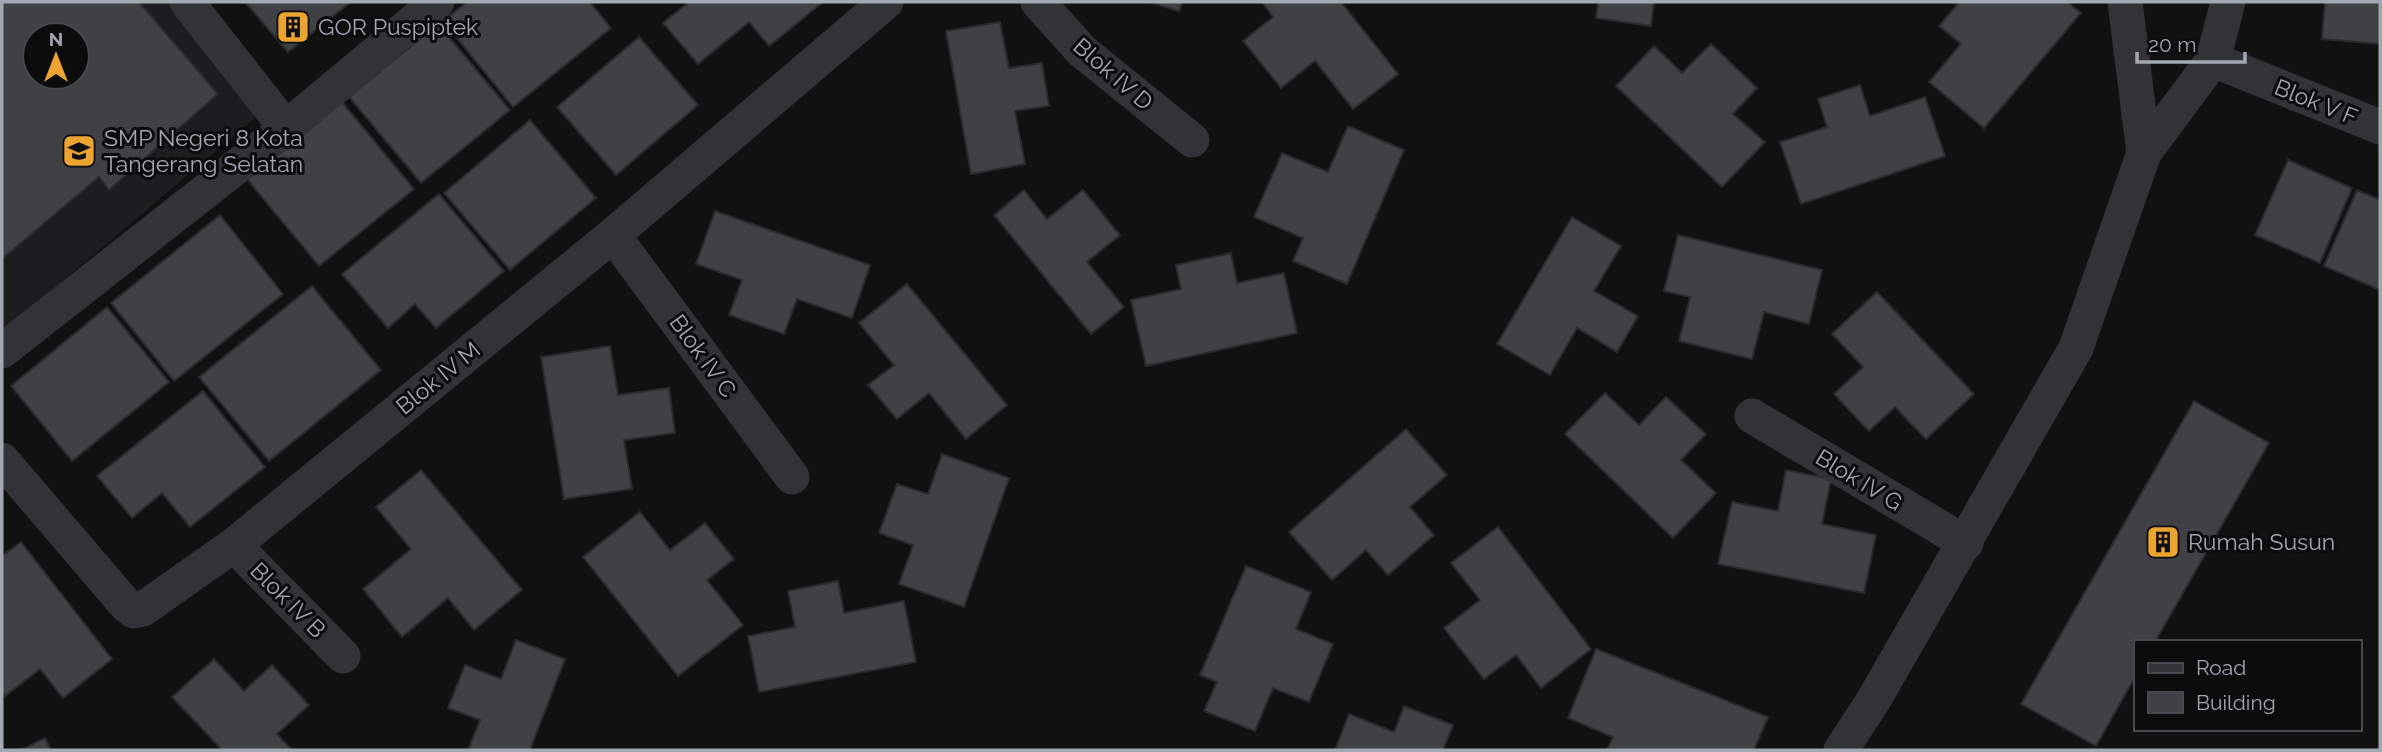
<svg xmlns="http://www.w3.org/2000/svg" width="2382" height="752" viewBox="0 0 2382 752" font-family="Raleway,sans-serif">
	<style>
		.built { fill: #1d1d1f; fill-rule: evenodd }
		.building { fill: #404145; stroke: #2b2b2e; stroke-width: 2; fill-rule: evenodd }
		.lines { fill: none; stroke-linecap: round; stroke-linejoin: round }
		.minor { stroke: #323337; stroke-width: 35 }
		.labels { text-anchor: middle; stroke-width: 6; stroke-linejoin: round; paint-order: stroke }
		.poi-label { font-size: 23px; fill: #a2a8b2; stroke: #0c0c0d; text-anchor: start }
		.street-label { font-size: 23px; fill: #a2a8b2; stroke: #0c0c0d }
	</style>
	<rect width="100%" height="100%" fill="#111112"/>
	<path class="built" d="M2 2H176L267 108 2 332ZM35 35H77V77H35Z"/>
	<g class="building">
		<path d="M2 2H139L218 94 109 190 99 177 2 259ZM35 35H77V77H35Z"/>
		<path d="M245 2H351L288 52Z"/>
		<path d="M467 2H590L611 28 513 107 443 21Z"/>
		<path d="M689 2H823L769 46 749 22 698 64 663 23Z"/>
		<path d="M1149 2H1182L1179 11Z"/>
		<path d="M1262 2H1341L1398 74 1353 109 1315 61 1281 88 1243 41 1273 17Z"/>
		<path d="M1598 2H1654L1651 26 1596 18Z"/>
		<path d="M1959 2H2067L2081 13 1984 128 1929 82 1961 44 1939 26Z"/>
		<path d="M2325 2H2380V44L2322 39Z"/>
		<path d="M1000 22 1009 68 1042 63 1049 106 1015 111 1025 164 971 174 946 31Z"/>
		<path d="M438 24 510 110 421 183 349 97Z"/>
		<path d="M639 37 698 105 616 175 557 107Z"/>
		<path d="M1711 44 1757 88 1733 114 1765 142 1722 187 1616 86 1654 46 1682 73Z"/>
		<path d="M1860 85 1870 116 1925 97 1945 156 1801 204 1780 142 1827 127 1818 99Z"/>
		<path d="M342 102 414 189 319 266 247 179Z"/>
		<path d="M530 120 596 198 510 270 444 193Z"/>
		<path d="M1348 126 1404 150 1347 284 1293 261 1303 238 1254 217 1282 153 1328 172Z"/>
		<path d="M2288 160 2352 188 2320 263 2255 235Z"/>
		<path d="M1024 190 1047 219 1083 190 1120 235 1087 262 1124 307 1091 334 994 215Z"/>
		<path d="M2357 190 2380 200V290L2324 266Z"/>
		<path d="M439 194 504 271 436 328 415 304 388 328 342 274Z"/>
		<path d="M715 211 870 265 852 318 797 299 784 334 729 315 742 280 696 264Z"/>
		<path d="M220 215 283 294 174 381 111 303Z"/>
		<path d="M1572 217 1621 246 1594 291 1638 316 1617 352 1577 328 1550 375 1497 344Z"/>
		<path d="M1678 235 1822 270 1809 324 1764 312 1752 359 1679 341 1690 297 1664 291Z"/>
		<path d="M1231 253 1237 283 1284 273 1297 333 1146 366 1131 300 1181 289 1176 265Z"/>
		<path d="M907 284 1007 405 966 439 929 393 897 419 868 385 894 365 859 323Z"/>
		<path d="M312 286 381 370 269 461 199 377Z"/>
		<path d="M1877 292 1974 394 1926 439 1895 407 1869 431 1834 394 1863 367 1832 334Z"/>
		<path d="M107 307 169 382 72 461 11 386Z"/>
		<path d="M610 346 618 395 669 388 675 433 624 440 632 489 564 499 541 357Z"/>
		<path d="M203 391 265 467 190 527 162 493 132 518 97 476Z"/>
		<path d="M1605 393 1639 425 1666 397 1706 434 1681 460 1716 493 1673 538 1565 434Z"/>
		<path d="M2194 401 2269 443 2155 642H2135V677L2096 746 2021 704Z"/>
		<path d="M1406 429 1447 475 1410 507 1434 535 1388 575 1366 550 1332 580 1289 532Z"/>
		<path d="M942 454 1009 478 964 607 899 584 913 545 879 533 897 484 928 494Z"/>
		<path d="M421 470 522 590 474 630 448 598 402 637 363 589 411 549 376 507Z"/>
		<path d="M1786 470 1831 479 1822 524 1876 535 1864 593 1718 564 1732 502 1778 511Z"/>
		<path d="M640 512 670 550 705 523 734 559 707 580 743 625 678 676 583 557Z"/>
		<path d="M1498 527 1591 649 1541 688 1516 655 1484 679 1444 628 1480 600 1451 563Z"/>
		<path d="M21 542 112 659 63 698 40 669 5 696 2 692V556Z"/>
		<path d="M1246 566 1311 592 1296 629 1333 644 1309 702 1273 688 1255 731 1204 711 1217 682 1200 675Z"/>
		<path d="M838 581 844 613 904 601 916 662 759 692 748 636 795 627 788 591Z"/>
		<path d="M516 640 565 659 530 750H468L480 720 448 708 465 665 501 679Z"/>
		<path d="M1596 649 1768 717 1754 750H1607L1613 737 1568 718Z"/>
		<path d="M214 659 244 691 272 665 309 705 277 734 292 750H222L172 697Z"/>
		<path d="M1404 706 1453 725 1443 750H1335L1349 714 1394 732Z"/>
		<path d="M45 738 51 750H21Z"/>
	</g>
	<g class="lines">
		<g class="minor">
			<path d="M187 2 286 128"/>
			<path d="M1038 2 1082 51 1192 140"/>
			<path d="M2125 2 2144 153"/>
			<path d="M2213 60 2380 127"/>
			<path d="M613 235 792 477"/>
			<path d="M2 351 286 128 437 2"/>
			<path d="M1752 416 1966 543"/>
			<path d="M2 460 126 605 134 611 143 609 234 545 613 235 886 2"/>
			<path d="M234 545 343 656"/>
			<path d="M1841 750 1873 701 2076 348 2144 153 2213 60 2228 2"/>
		</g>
	</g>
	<defs>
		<symbol id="building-square" viewBox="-11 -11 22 22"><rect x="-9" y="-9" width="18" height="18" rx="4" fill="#eba430" stroke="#0c0c0d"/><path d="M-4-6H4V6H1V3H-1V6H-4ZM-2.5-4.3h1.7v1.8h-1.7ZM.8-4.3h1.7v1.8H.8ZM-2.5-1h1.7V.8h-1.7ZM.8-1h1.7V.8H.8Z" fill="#111"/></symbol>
		<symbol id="school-square" viewBox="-11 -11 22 22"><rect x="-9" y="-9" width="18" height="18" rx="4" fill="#eba430" stroke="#0c0c0d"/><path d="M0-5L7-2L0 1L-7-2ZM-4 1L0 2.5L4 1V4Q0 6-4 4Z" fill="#111"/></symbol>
	</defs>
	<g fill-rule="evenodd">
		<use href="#building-square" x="274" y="8" width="38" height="38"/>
		<use href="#school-square" x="60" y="132" width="38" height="38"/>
		<use href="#building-square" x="2144" y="523" width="38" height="38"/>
	</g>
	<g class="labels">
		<g class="poi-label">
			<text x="318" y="35">GOR Puspiptek</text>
			<text x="104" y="146">SMP Negeri 8 Kota<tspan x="104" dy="26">Tangerang Selatan</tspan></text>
			<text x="2188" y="550">Rumah Susun</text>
		</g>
		<g class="street-label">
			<text transform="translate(1113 74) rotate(41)" y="8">Blok IV D</text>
			<text transform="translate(2316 102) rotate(22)" y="8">Blok V F</text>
			<text transform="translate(703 356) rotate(54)" y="8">Blok IV C</text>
			<text transform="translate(438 378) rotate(-39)" y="8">Blok IV M</text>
			<text transform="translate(1859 480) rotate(31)" y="8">Blok IV G</text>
			<text transform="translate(288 600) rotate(45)" y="8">Blok IV B</text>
		</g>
	</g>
	<rect width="2382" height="752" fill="none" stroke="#a2a8b2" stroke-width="7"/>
	<rect x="2134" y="640" width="228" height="91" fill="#0c0c0d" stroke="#484a4f" stroke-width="2"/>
	<rect x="2148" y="663" width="35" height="10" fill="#323337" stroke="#484a4f" stroke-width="2"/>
	<text x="2196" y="675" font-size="21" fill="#a2a8b2">Road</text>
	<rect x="2148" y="692" width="35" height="21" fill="#404145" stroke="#484a4f" stroke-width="2"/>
	<text x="2196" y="710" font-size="21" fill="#a2a8b2">Building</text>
	<g transform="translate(56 56)"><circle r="33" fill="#0c0c0d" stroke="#484a4f" stroke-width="2"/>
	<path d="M0-5L12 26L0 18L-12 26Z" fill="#eba430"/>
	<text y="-10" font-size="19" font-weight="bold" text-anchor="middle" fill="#a2a8b2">N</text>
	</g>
	<path d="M2137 52v10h108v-10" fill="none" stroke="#a2a8b2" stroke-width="3.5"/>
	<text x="2148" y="52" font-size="21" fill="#a2a8b2" stroke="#0c0c0d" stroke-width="5" paint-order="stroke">20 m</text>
</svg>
